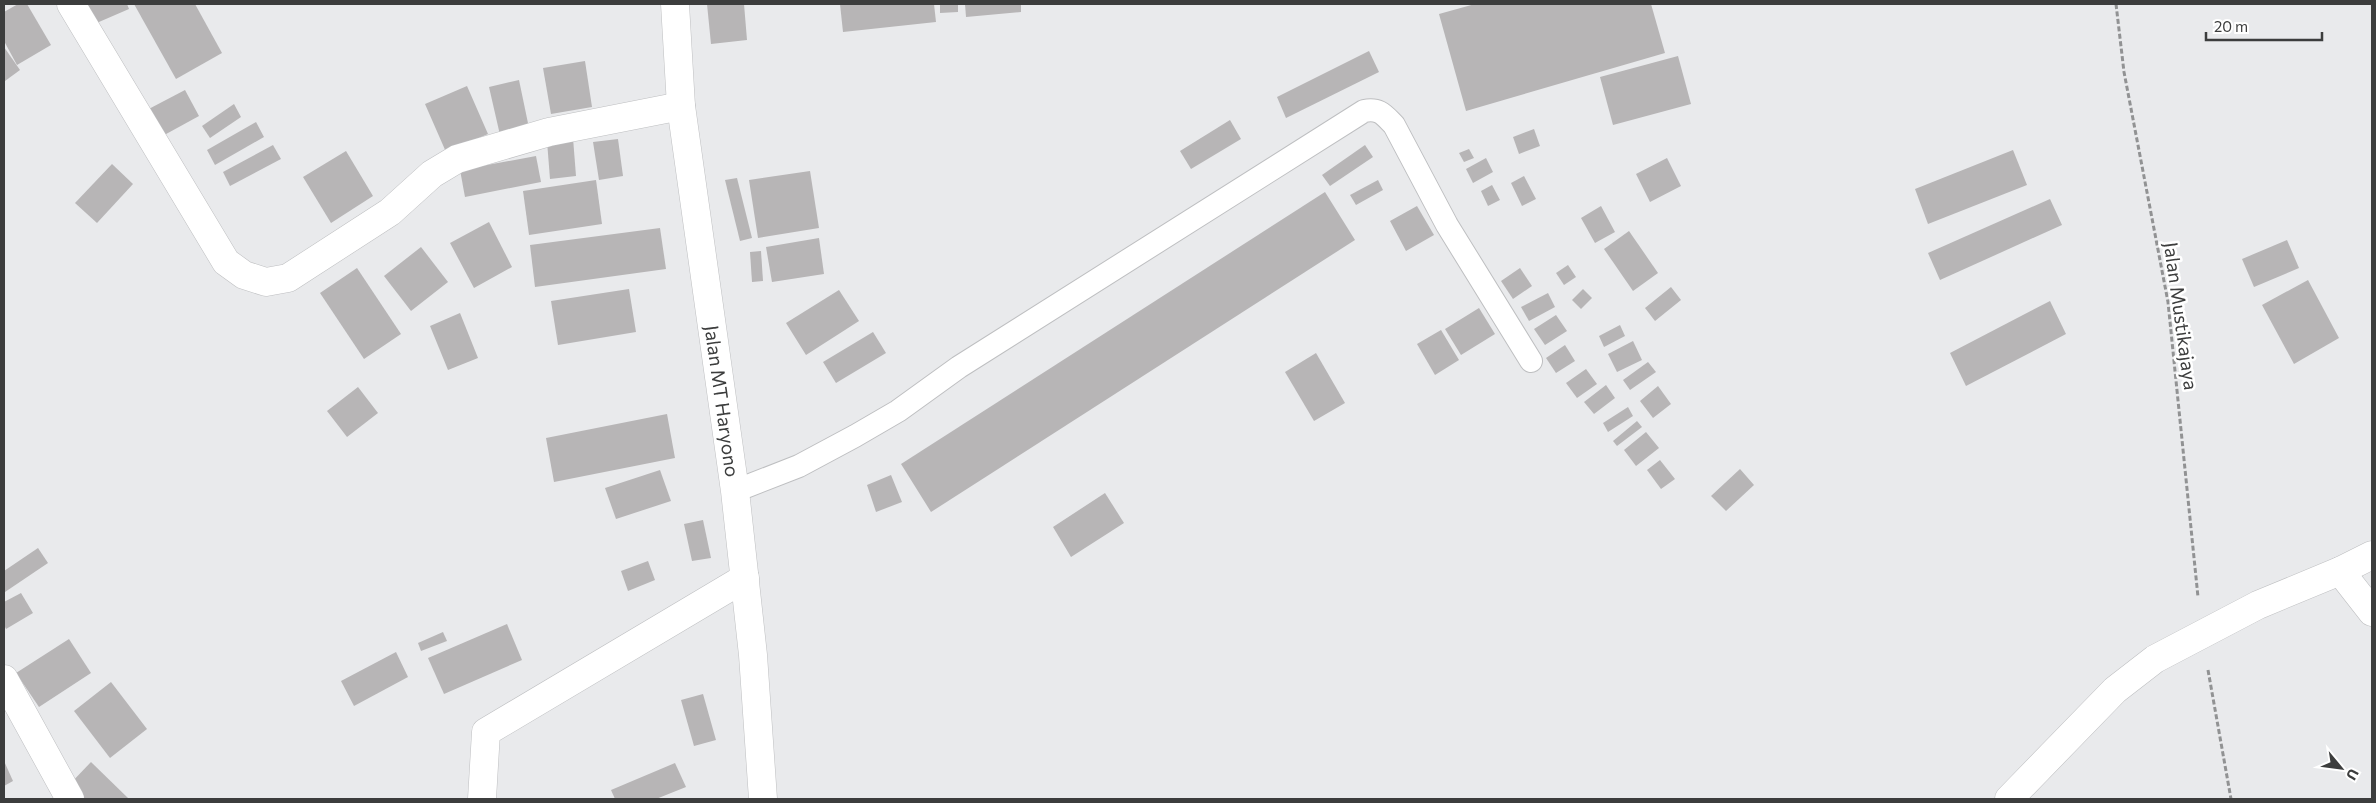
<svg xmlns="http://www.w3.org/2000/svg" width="2376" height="803" viewBox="0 0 2376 803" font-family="Commissioner,sans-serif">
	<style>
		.building { fill: #b7b5b6 }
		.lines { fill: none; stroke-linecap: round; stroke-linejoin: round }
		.service-casing { stroke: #bebfc1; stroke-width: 24 }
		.minor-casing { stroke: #bebfc1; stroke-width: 29 }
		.secondary-casing { stroke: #bebfc1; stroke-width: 29 }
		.path { stroke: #919293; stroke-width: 3; stroke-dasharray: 5 2.5; stroke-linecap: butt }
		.service { stroke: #fff; stroke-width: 22 }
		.minor { stroke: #fff; stroke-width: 28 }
		.secondary { stroke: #fff; stroke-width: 28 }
		.labels { text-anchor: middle; stroke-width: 5; stroke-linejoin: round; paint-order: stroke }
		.street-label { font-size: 19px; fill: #3c3d3d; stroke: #fff }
	</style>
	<rect width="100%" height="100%" fill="#e9eaec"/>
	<g class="building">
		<path d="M18 4H27L51 45 17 65 4 41V12Z"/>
		<path d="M83 4H127L129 9 92 25Z"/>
		<path d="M134 4H195L222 53 176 79Z"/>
		<path d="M707 4H744L747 40 711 44Z"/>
		<path d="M840 4H934L936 22 843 32Z"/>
		<path d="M940 4H958V12L940 13Z"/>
		<path d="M965 4H1021V12L966 17Z"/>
		<path d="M1475 4H1651L1665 53 1466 111 1439 14Z"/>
		<path d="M4 47 20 70 5 81 4 79Z"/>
		<path d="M1369 51 1379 72 1286 118 1277 97Z"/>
		<path d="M1678 56 1691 104 1613 125 1600 77Z"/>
		<path d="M585 61 592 107 551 114 543 68Z"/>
		<path d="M519 80 529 128 500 135 489 87Z"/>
		<path d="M467 86 488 134 446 152 425 104Z"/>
		<path d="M185 90 199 116 157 139 143 112Z"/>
		<path d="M234 104 241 117 210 138 202 126Z"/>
		<path d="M1230 120 1241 139 1191 169 1180 151Z"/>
		<path d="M256 122 264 137 215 165 207 150Z"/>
		<path d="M1534 129 1540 146 1519 154 1513 137Z"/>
		<path d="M573 138 576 176 550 179 547 141Z"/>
		<path d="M618 139 623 176 599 180 593 142Z"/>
		<path d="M273 145 281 159 230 186 223 172Z"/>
		<path d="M1365 145 1373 157 1330 186 1322 175Z"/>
		<path d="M1469 149 1474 158 1464 162 1459 153Z"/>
		<path d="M2013 150 2027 185 1928 224 1915 189Z"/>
		<path d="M346 151 373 196 331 223 303 177Z"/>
		<path d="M536 156 541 182 465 197 460 170Z"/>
		<path d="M1486 158 1493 172 1473 183 1466 169Z"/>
		<path d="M1667 158 1681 186 1650 202 1636 174Z"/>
		<path d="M112 164 133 184 97 223 75 203Z"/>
		<path d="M810 171 819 228 758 238 749 180Z"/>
		<path d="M1524 176 1536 199 1522 206 1511 183Z"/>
		<path d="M737 178 752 238 740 241 725 180Z"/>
		<path d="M596 180 602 224 529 235 523 191Z"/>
		<path d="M1378 180 1383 190 1356 205 1350 195Z"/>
		<path d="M1492 185 1500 200 1488 206 1481 191Z"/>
		<path d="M1325 192 1355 240 931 512 901 464Z"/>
		<path d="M2050 199 2062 225 1940 280 1928 253Z"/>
		<path d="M1417 206 1434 235 1406 251 1390 221Z"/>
		<path d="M1601 206 1615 232 1595 243 1581 218Z"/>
		<path d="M489 222 512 267 474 288 450 243Z"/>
		<path d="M660 228 666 269 535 287 530 245Z"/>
		<path d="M1629 231 1658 273 1633 291 1604 249Z"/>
		<path d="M819 238 824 274 772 282 766 247Z"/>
		<path d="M2287 240 2299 268 2254 287 2242 259Z"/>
		<path d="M421 247 448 282 411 311 384 276Z"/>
		<path d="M761 251 763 281 752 282 750 252Z"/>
		<path d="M1568 265 1576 277 1564 285 1556 273Z"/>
		<path d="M357 268 401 334 364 359 320 293Z"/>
		<path d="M1520 268 1532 286 1513 299 1501 281Z"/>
		<path d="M2308 280 2339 338 2294 364 2262 305Z"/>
		<path d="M1671 287 1681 300 1655 321 1645 308Z"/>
		<path d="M629 289 636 332 558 345 551 301Z"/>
		<path d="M1583 289 1592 298 1581 309 1572 300Z"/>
		<path d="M839 290 859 321 806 355 786 323Z"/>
		<path d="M1548 293 1555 307 1529 321 1521 307Z"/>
		<path d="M2050 301 2066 334 1966 386 1950 353Z"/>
		<path d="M1479 308 1495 334 1461 355 1445 329Z"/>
		<path d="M460 313 478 358 448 370 430 326Z"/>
		<path d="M1556 315 1567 331 1545 345 1534 329Z"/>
		<path d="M1620 325 1625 336 1604 347 1599 336Z"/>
		<path d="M1441 330 1459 360 1435 375 1417 344Z"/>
		<path d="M873 332 886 353 836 383 823 362Z"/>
		<path d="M1633 341 1642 360 1617 372 1608 354Z"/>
		<path d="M1565 345 1575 361 1556 373 1546 358Z"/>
		<path d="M1316 353 1345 403 1314 421 1285 372Z"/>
		<path d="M1648 362 1656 372 1630 390 1623 380Z"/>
		<path d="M1586 369 1597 384 1577 398 1566 383Z"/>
		<path d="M1606 385 1615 398 1594 414 1584 402Z"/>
		<path d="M1658 386 1671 404 1653 418 1640 401Z"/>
		<path d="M358 387 378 413 347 437 327 411Z"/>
		<path d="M1628 407 1633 416 1608 432 1603 423Z"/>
		<path d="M667 414 675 458 554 482 546 438Z"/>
		<path d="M1637 421 1642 427 1617 446 1613 441Z"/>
		<path d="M1646 432 1659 448 1636 466 1624 450Z"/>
		<path d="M1660 460 1675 479 1661 489 1647 470Z"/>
		<path d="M1740 469 1754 485 1726 511 1711 496Z"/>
		<path d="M660 470 671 501 616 519 605 488Z"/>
		<path d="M891 475 902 502 876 512 867 485Z"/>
		<path d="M1105 493 1124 523 1071 557 1053 527Z"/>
		<path d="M703 520 711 558 692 561 684 524Z"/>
		<path d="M38 548 48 563 5 592 4 571Z"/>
		<path d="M648 561 655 580 628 591 621 571Z"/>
		<path d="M21 593 33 613 6 629 4 625V602Z"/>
		<path d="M507 624 522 660 444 694 428 658Z"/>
		<path d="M443 632 447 641 421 651 418 643Z"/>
		<path d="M69 639 91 673 39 707 16 673Z"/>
		<path d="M396 652 408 677 354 706 341 681Z"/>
		<path d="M111 682 147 729 110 758 74 711Z"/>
		<path d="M703 694 716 740 694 746 681 700Z"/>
		<path d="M4 761 13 781 4 786Z"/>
		<path d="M91 762 129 799H82L68 786Z"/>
		<path d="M675 763 686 787 656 799H615L611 790Z"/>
	</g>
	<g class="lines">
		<defs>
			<path id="service" d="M735 491 799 466 855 436 898 411 959 367 1364 111C1380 108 1384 115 1394 125L1447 225 1531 361"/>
			<g id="minor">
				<path d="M71 4 226 262 244 275 266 282 288 278 390 212 432 174 457 159 549 132 681 106"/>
				<path d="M2340 571 2372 612"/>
				<path d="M4 679 70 799"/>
				<path d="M482 799 486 732 745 578"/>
				<path d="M2009 799 2115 690 2155 659 2258 605 2340 571 2372 555"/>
			</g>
			<path id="secondary" d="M675 4 681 106 735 491 753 655 763 799"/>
		</defs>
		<use href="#service" class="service-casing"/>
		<use href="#minor" class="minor-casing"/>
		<use href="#secondary" class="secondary-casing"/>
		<g class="path">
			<path d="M2116 4 2124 72 2168 302 2198 597"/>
			<path d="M2208 670 2231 799"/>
		</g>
		<use href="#service" class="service"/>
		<use href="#minor" class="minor"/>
		<use href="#secondary" class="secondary"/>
	</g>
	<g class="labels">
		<g class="street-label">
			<text transform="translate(2181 316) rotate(82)" y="7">Jalan Mustikajaya</text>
			<text transform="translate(722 401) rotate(82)" y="7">Jalan MT Haryono</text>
		</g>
	</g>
	<rect width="2376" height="803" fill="none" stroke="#3c3d3d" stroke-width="10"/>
	<g transform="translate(2341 768) rotate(119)" stroke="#ffffff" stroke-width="4" paint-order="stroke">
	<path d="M0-4L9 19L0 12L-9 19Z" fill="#3c3d3d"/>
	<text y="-8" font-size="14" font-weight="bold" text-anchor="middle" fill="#3c3d3d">U</text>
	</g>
	<path d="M2206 32v8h116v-8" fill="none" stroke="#3c3d3d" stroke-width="2.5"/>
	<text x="2214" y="32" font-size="15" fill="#3c3d3d" stroke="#ffffff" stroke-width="4" paint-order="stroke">20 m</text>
</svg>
